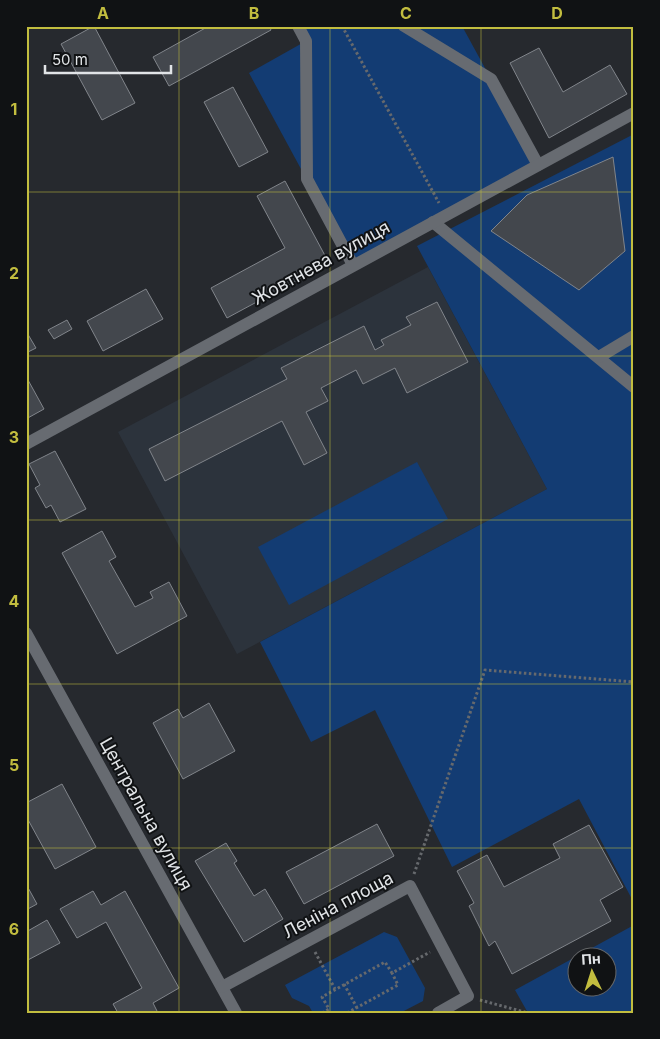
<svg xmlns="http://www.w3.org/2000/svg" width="660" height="1039" viewBox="0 0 660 1039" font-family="Inter,sans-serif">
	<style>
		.built { fill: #2c333c }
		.green { fill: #133c73; fill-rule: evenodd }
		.building { fill: #43474d; stroke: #81858b }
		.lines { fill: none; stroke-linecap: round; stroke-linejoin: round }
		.path { stroke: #66696d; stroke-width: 3; stroke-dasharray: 2.5 2.5; stroke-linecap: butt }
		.minor { stroke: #676b71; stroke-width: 12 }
		.grid { fill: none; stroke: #c2bd3f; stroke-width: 1; stroke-opacity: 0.55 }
		.labels { text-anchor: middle; stroke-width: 4; stroke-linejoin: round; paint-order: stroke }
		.street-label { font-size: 18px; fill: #e1e4e7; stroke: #101214 }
		.neatline { fill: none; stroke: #c2bd3f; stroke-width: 2 }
		.grid-label { font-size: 16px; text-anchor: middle; font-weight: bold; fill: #c2bd3f }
	</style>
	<rect width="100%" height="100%" fill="#26292e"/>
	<path class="built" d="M428 267 547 489 237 654 118 432Z"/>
	<g class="green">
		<path d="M298 26H462L538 165 353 265 249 73 306 41Z"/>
		<path d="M634 134V903L579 799 452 867 375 710 311 742 260 642 547 489 417 246Z"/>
		<path d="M417 462 448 519 289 605 258 547Z"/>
		<path d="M634 925V1013H528L515 990ZM578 956H608V986H578Z"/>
		<path d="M384 932 397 937 425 988 423 1001 400 1013H313L309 1006 292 998 285 985Z"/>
	</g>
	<g class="building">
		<path d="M94 26 135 103 102 120 61 44Z"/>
		<path d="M209 26H269L271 30 169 86 153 57Z"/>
		<path d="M539 48 563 92 610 65 627 94 549 138 510 63Z"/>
		<path d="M233 87 268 152 239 167 204 102Z"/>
		<path d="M613 157 625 251 579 290 491 231 527 195Z"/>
		<path d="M285 181 329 263 227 318 211 288 285 248 257 196Z"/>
		<path d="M146 289 163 319 103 351 87 321Z"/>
		<path d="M437 302 468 362 407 393 395 368 363 384 356 370 321 388 328 401 306 412 327 453 304 465 282 421 165 481 149 449 287 379 281 368 364 326 375 350 384 345 381 340 411 325 406 317Z"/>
		<path d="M67 320 72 329 54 339 48 330Z"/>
		<path d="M26 331 36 348 26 353Z"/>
		<path d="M28 380 44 409 26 419V381Z"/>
		<path d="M55 451 86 509 60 522 51 505 46 508 35 488 40 485 29 464Z"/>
		<path d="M102 531 116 557 109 561 135 607 153 598 150 592 169 582 187 616 117 654 62 553Z"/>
		<path d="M209 703 235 751 183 779 153 723 178 709 183 718Z"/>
		<path d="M62 784 96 847 55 869 26 816V803Z"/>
		<path d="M377 824 394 856 304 904 286 872Z"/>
		<path d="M589 825 623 887 600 900 611 921 512 974 495 941 489 946 469 906 474 903 457 871 487 855 504 887 560 858 553 844Z"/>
		<path d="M226 843 237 861 234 863 254 896 265 889 283 919 244 942 195 861Z"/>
		<path d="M26 884 37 904 26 910Z"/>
		<path d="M93 891 101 905 125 891 179 988 153 1003 158 1013H118L113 1004 142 988 106 922 77 938 60 909Z"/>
		<path d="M47 920 60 943 26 961V932Z"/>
	</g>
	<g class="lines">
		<g class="path">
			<path d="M342 26 439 203"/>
			<path d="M414 874 485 670 634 682"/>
			<path d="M315 952 335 989"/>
			<path d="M344 984 357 1008"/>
			<path d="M480 1000 528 1013"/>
			<path d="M322 1013 329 1009 322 997 385 962 392 973 430 952"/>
			<path d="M347 1013 398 985 392 973"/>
		</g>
		<g class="minor">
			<path d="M298 26 306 41 307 179 353 265"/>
			<path d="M404 26 491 79 538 165"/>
			<path d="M433 222 634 387"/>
			<path d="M599 357 634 336"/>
			<path d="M26 444 634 113"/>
			<path d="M26 633 236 1013"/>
			<path d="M222 987 410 886 468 996 438 1013"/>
		</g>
	</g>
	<path class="grid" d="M179 26V1013M330 26V1013M481 26V1013M26 192H634M26 356H634M26 520H634M26 684H634M26 848H634"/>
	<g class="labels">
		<g class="street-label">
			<text transform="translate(321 263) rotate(-29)" y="6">Жовтнева вулиця</text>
			<text transform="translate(146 814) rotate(61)" y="6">Центральна вулиця</text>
			<text transform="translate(338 905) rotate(-28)" y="6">Леніна площа</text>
		</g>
	</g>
	<rect width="660" height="1039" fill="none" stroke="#101214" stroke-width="55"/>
	<g transform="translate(592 972) rotate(356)"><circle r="24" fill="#101214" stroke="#646668"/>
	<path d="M0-4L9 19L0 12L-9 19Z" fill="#c2bd3f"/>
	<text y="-8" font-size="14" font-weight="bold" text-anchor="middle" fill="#e1e4e7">Пн</text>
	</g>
	<path d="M45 65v8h126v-8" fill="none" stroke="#e1e4e7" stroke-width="2.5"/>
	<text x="52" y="65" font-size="15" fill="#e1e4e7" stroke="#101214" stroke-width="4" paint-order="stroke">50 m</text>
	<rect x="28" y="28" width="604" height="984" class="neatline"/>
	<g class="grid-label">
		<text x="103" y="19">A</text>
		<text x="254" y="19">B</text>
		<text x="406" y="19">C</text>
		<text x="557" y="19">D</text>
		<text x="14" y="115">1</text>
		<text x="14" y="279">2</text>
		<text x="14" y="443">3</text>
		<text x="14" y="607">4</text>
		<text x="14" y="771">5</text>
		<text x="14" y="935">6</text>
	</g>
</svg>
